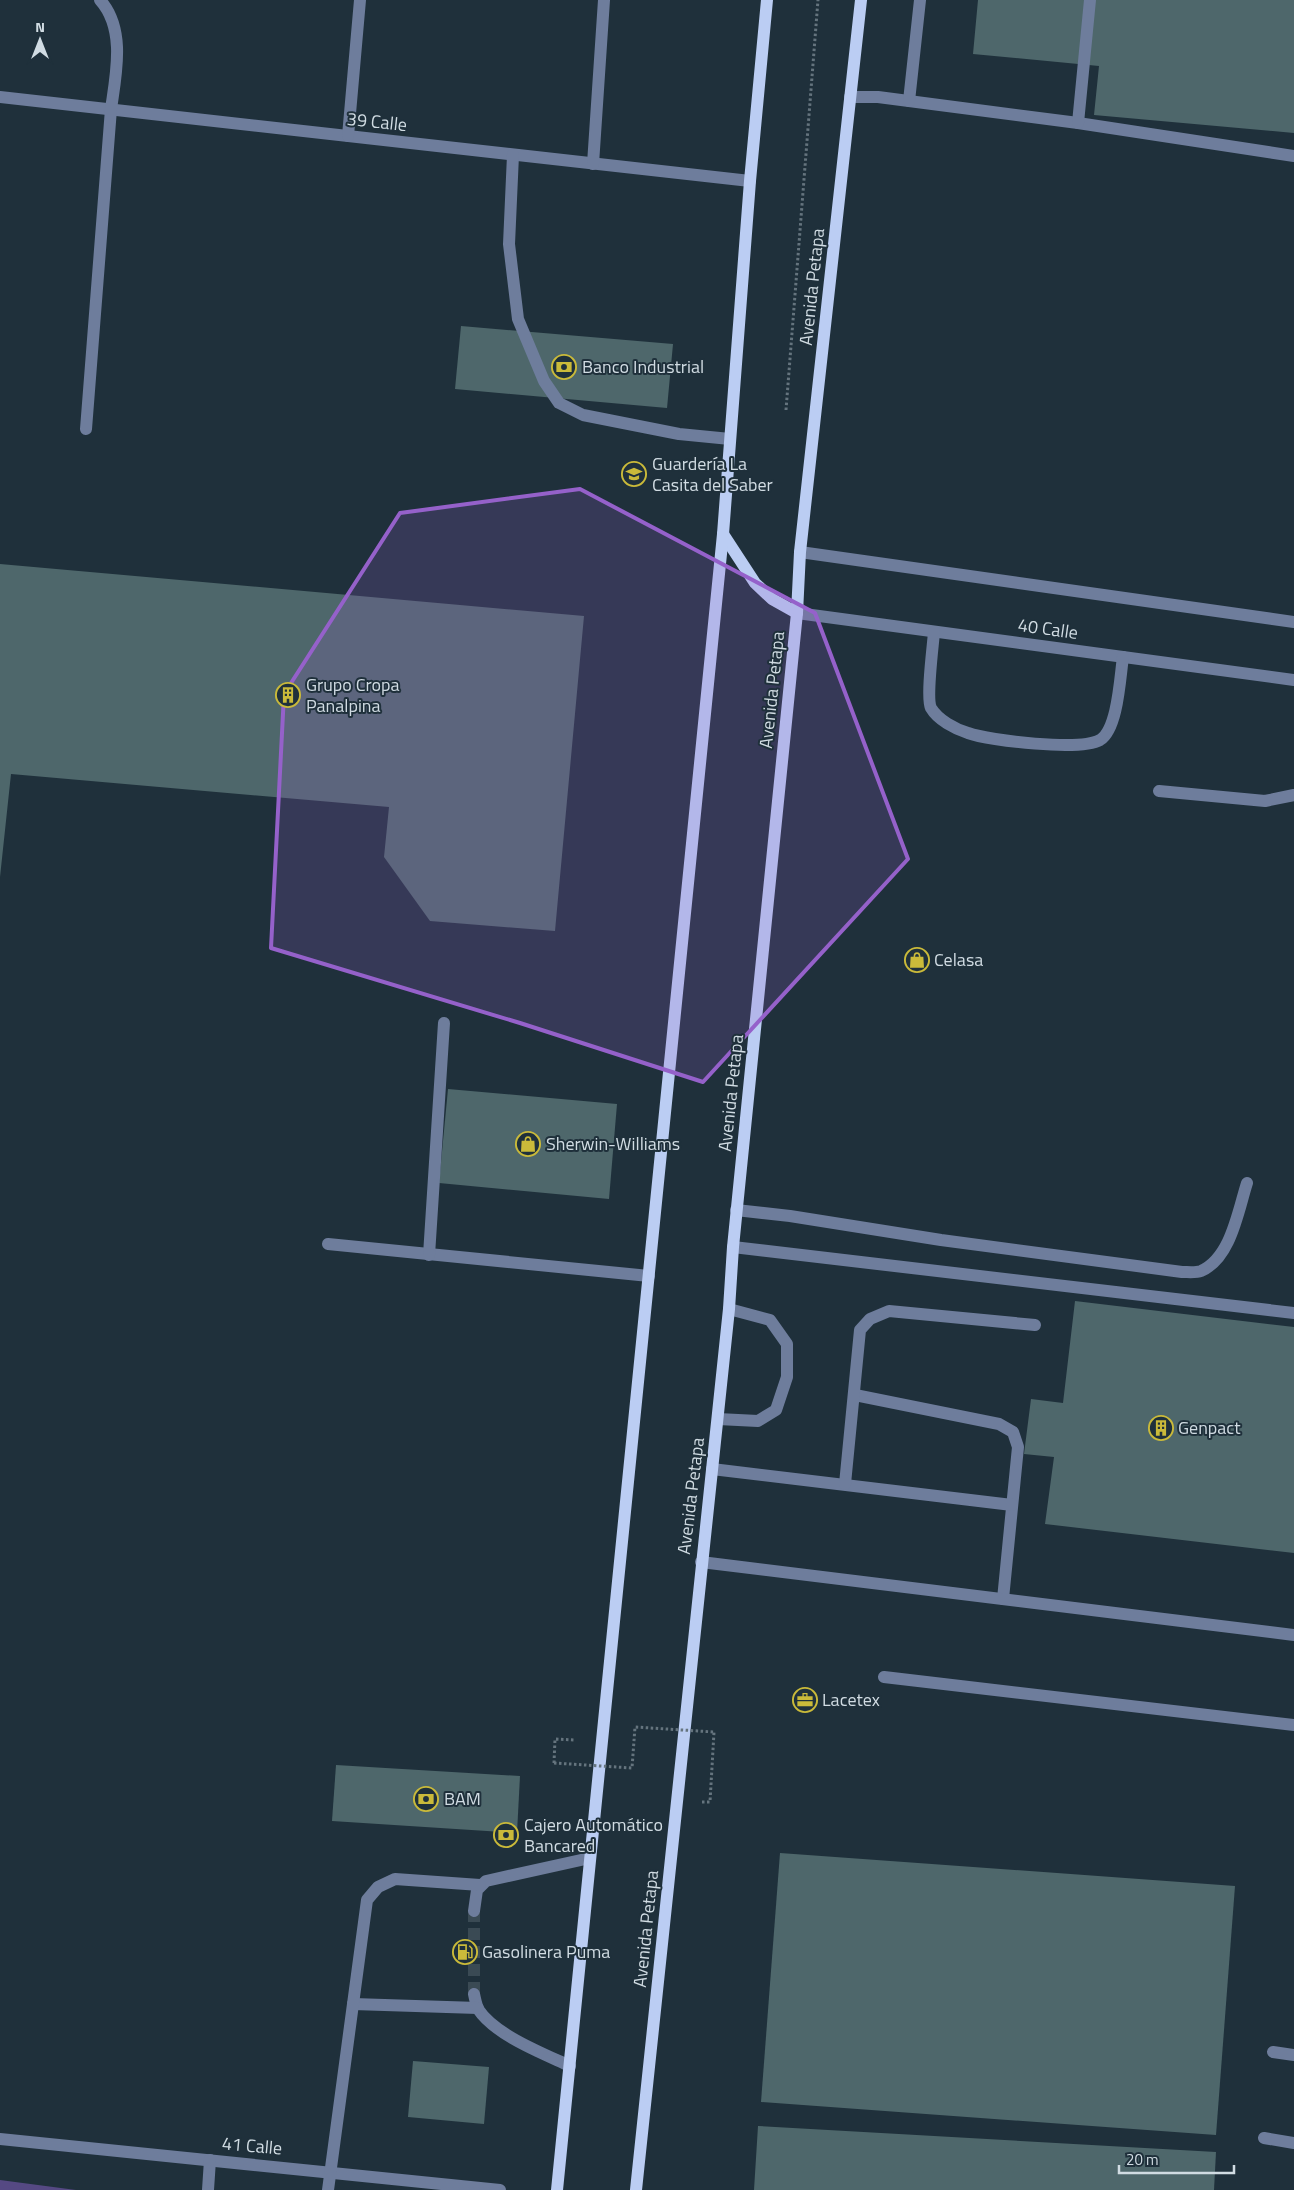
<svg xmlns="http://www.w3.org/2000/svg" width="1294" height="2190" viewBox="0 0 1294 2190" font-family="'Titillium Web',sans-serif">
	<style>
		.green { fill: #554983 }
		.building { fill: #4e676b }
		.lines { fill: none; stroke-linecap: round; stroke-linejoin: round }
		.minor-tunnel { stroke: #3a4a54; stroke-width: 12; stroke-dasharray: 12 6; stroke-linecap: butt }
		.path { stroke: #65747e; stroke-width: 3; stroke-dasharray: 2.5 2.5; stroke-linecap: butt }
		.minor { stroke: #6e7d9c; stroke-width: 12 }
		.major { stroke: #bbcdf3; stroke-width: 12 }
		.path-bridge { stroke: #65747e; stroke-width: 3; stroke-dasharray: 2.5 2.5; stroke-linecap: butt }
		.marked { fill: #9561ca; fill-opacity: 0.2; stroke: #9561ca; stroke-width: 4; stroke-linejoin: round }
		.labels { text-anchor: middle; stroke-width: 4; stroke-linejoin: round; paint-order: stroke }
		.street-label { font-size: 18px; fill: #d1dce3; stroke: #1f303b }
		.poi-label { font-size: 18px; fill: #d1dce3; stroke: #1f303b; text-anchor: start }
	</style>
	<rect width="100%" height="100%" fill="#1f303b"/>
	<path class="green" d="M0 2180 76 2190H0Z"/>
	<g class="building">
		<path d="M978 0H1294V133L1094 115 1099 66 973 54Z"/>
		<path d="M461 326 673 344 667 408 455 389Z"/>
		<path d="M0 564 584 616 555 931 430 921 384 857 389 807 11 774 0 877Z"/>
		<path d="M448 1089 617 1104 609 1199 439 1183Z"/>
		<path d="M1075 1301 1294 1327V1553L1045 1524 1054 1457 1024 1454 1031 1399 1063 1403Z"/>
		<path d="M336 1765 520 1776 517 1833 332 1821Z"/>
		<path d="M780 1853 1235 1886 1216 2135 761 2102Z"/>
		<path d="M413 2061 489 2067 484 2124 408 2117Z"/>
		<path d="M758 2126 1216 2152 1214 2190H754Z"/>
	</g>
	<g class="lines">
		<path class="minor-tunnel" d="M474 1994V1911"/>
		<g class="path">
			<path d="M786 410 818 0"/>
			<path d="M554 1763 555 1739 575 1740"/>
			<path d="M702 1802H710L714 1732"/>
		</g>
		<g class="minor">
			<path d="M0 97 750 181"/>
			<path d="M850 97H878L1078 123 1294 156"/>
			<path d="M909 101 920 0"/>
			<path d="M1078 123 1090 0"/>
			<path d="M348 136 360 0"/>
			<path d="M513 155 509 244 518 319 544 381 559 403 583 415 679 434 730 439"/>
			<path d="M593 164 604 0"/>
			<path d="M86 429 111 109C116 74 126 29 100 0"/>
			<path d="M800 552 1294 622"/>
			<path d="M797 613 1294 680"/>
			<path d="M934 632C933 646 926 698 931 708 938 720 955 729 968 733 990 741 1081 751 1100 740 1118 729 1120 677 1123 657"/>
			<path d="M1159 791 1265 801 1294 795"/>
			<path d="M736 1210 790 1216 941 1240 1182 1272C1188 1272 1196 1273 1201 1271 1231 1258 1238 1211 1247 1183"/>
			<path d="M328 1244 649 1276"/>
			<path d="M733 1247 1294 1313"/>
			<path d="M429 1255 444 1023"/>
			<path d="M855 1395 999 1424 1013 1432 1018 1447 1003 1599"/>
			<path d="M718 1419 758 1421 776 1410 787 1377V1344L770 1320 729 1309"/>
			<path d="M712 1469 1012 1505"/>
			<path d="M845 1484 860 1330 870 1319 889 1311 1035 1325"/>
			<path d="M701 1562 1294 1635"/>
			<path d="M884 1677 1294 1725"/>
			<path d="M474 1911 477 1890 486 1881 590 1858"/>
			<path d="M474 1994C475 1999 476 2004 478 2009 495 2035 542 2053 570 2066"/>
			<path d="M353 2004 478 2008"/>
			<path d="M1273 2052 1294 2055"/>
			<path d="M1264 2138 1294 2143"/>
			<path d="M0 2139 500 2190"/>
			<path d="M208 2190 210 2160"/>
			<path d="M328 2190 367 1900 378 1887 395 1879 480 1885"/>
		</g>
		<g class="major">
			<path d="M723 534 755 583 772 599 797 613"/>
			<path d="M557 2190 723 534 750 181 767 0"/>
			<path d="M636 2190 729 1309 733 1247 797 613 800 552 861 0"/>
		</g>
		<path class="path-bridge" d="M554 1763 632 1768 635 1727 714 1732"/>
	</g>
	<path class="marked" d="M580 489 815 613 908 859 703 1082 520 1023 271 948 284 694 400 513Z"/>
	<defs>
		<symbol id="bank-ring" viewBox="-11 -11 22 22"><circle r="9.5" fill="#1f303b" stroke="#caba3a" stroke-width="1.5"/><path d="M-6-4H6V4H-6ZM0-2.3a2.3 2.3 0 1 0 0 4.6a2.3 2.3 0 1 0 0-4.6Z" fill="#caba3a"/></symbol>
		<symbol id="school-ring" viewBox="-11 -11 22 22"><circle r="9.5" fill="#1f303b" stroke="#caba3a" stroke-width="1.5"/><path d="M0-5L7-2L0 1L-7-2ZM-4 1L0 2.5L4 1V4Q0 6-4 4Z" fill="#caba3a"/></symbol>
		<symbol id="building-ring" viewBox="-11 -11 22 22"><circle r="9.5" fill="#1f303b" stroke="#caba3a" stroke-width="1.5"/><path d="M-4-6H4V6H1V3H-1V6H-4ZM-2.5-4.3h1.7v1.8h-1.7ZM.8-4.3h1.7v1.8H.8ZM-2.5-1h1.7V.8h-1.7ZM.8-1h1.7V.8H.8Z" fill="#caba3a"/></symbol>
		<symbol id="shop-ring" viewBox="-11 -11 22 22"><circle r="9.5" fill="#1f303b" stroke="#caba3a" stroke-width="1.5"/><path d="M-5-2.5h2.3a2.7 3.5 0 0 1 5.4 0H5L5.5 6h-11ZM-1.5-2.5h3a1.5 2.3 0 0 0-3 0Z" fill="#caba3a"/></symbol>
		<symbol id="office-ring" viewBox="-11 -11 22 22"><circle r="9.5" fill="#1f303b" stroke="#caba3a" stroke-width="1.5"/><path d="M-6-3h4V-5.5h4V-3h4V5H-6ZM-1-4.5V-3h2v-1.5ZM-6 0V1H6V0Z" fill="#caba3a"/></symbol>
		<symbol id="fuel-ring" viewBox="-11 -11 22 22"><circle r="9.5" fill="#1f303b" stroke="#caba3a" stroke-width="1.5"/><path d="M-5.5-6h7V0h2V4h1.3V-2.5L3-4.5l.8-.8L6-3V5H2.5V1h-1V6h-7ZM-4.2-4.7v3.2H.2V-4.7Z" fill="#caba3a"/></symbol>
	</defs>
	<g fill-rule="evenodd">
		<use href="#bank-ring" x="550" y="353" width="28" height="28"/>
		<use href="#school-ring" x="620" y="460" width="28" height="28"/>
		<use href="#building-ring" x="274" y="681" width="28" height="28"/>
		<use href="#shop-ring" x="903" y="946" width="28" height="28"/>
		<use href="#shop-ring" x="514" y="1130" width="28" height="28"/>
		<use href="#building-ring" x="1147" y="1414" width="28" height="28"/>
		<use href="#office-ring" x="791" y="1686" width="28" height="28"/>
		<use href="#bank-ring" x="412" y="1785" width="28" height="28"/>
		<use href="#bank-ring" x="492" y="1821" width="28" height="28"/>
		<use href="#fuel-ring" x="451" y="1938" width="28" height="28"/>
	</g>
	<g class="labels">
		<g class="street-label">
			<text transform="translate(377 122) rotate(6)" y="6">39 Calle</text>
			<text transform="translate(812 287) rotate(-84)" y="6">Avenida Petapa</text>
			<text transform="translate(1048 629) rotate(8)" y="6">40 Calle</text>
			<text transform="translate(772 690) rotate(-84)" y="6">Avenida Petapa</text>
			<text transform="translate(731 1093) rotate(-84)" y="6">Avenida Petapa</text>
			<text transform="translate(691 1496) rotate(-83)" y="6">Avenida Petapa</text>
			<text transform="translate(646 1929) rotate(-84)" y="6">Avenida Petapa</text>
			<text transform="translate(252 2146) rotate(5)" y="6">41 Calle</text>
		</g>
		<g class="poi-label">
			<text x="582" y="373">Banco Industrial</text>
			<text x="652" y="470">Guardería La<tspan x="652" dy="21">Casita del Saber</tspan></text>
			<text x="306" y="691">Grupo Cropa<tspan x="306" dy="21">Panalpina</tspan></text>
			<text x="934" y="966">Celasa</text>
			<text x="546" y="1150">Sherwin-Williams</text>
			<text x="1178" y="1434">Genpact</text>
			<text x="822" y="1706">Lacetex</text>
			<text x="444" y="1805">BAM</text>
			<text x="524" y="1831">Cajero Automático<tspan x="524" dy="21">Bancared</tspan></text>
			<text x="482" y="1958">Gasolinera Puma</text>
		</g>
	</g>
	<g transform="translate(40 40)" stroke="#1f303b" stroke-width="4" paint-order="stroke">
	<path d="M0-4L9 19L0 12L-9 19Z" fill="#d1dce3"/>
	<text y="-8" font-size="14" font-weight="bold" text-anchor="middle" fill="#d1dce3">N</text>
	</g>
	<path d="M1119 2165v8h115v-8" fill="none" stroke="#d1dce3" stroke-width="2.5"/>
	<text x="1126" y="2165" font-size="15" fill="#d1dce3" stroke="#1f303b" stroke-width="4" paint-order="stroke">20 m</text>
</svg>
